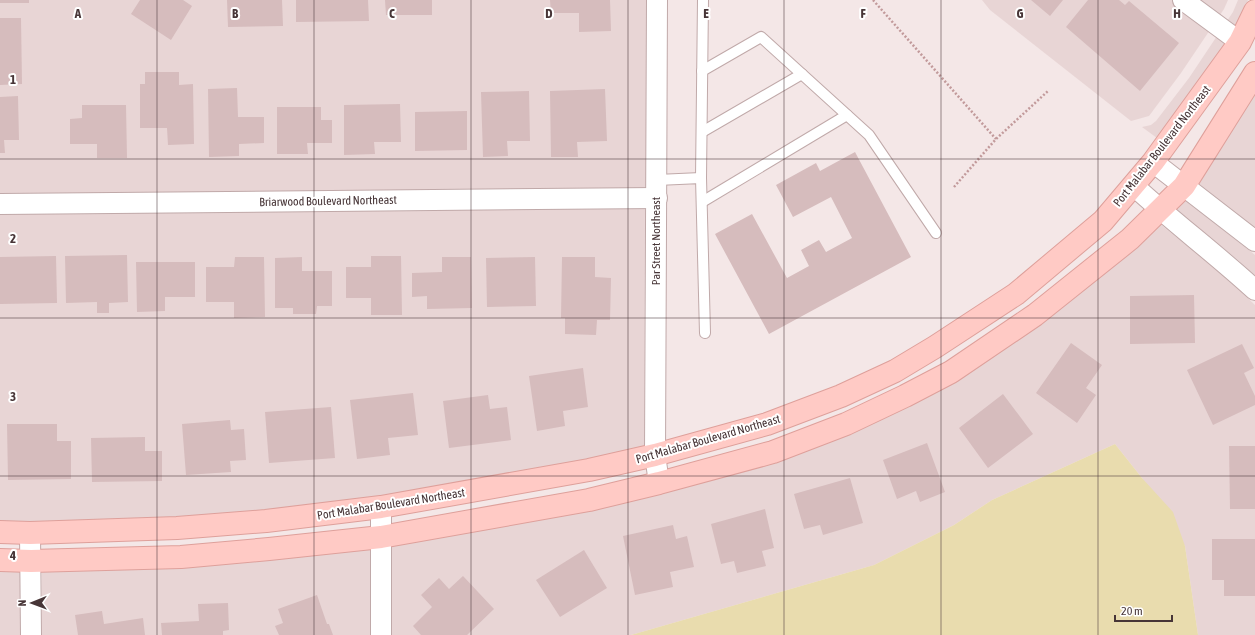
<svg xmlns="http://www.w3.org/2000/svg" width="1255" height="635" viewBox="0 0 1255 635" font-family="'Asap Condensed',sans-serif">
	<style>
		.residential { fill: #e8d5d5 }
		.green { fill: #e9dcae }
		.building { fill: #d6bcbd }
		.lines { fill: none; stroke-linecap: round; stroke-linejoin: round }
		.lane-casing { stroke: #c0a9a9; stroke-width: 12 }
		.street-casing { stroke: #c0a9a9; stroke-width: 22 }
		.secondary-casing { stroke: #dea09b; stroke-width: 24 }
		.path { stroke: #c29a9b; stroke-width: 2.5; stroke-dasharray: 2 2; stroke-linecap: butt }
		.lane { stroke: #fff; stroke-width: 10 }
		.street { stroke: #fff; stroke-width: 20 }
		.secondary { stroke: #ffcac5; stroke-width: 22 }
		.grid { fill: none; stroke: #473537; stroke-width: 1; stroke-opacity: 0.55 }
		.labels { text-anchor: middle; stroke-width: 4; stroke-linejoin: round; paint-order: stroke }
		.street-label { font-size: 12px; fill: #473537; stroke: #fff }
		.grid-label { font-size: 13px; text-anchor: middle; font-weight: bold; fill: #473537; stroke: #fff; stroke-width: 4; stroke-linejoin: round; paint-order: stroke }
	</style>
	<rect width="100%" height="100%" fill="#f4e7e7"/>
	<g class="residential">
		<path d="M0 0H646V188L0 194Z"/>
		<path d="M982 0H1228L1224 9 1181 73 1149 116 1131 121 990 10Z"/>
		<path d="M1238 0H1248L1230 38 1157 138 1142 127 1151 125 1156 121 1189 78 1233 12Z"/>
		<path d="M1255 94V228L1198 183Z"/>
		<path d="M1185 200 1255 255V276L1238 260 1175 209Z"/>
		<path d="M645 208 644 447 586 461 379 497 265 512 176 518 31 523 0 522V214Z"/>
		<path d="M1160 224 1223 274 1255 305V635H1198L1185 546 1142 478 1115 444 992 500 954 525 874 565 631 635H392V545L661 492 671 491 850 433Z"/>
		<path d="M370 548V635H42V571Z"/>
		<rect x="0" y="571" width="20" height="64"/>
	</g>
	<path class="green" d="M1115 444 1142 478 1173 512 1185 546 1198 635H631L874 565 954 525 992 500Z"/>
	<g class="building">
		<rect x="0" y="0" width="29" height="3"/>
		<path d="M140 0H183L192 6 171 40 131 14Z"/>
		<path d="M227 0H282L283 26 228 27Z"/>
		<path d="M296 0H368L369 21 296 22Z"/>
		<path d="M385 0H432V15H386Z"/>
		<path d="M550 0H610L611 31 579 32V13H551Z"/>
		<path d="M1031 0H1063L1050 16Z"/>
		<path d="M1088 0H1119L1125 5 1129 1 1179 43 1140 91 1066 27Z"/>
		<path d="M0 18H21L22 84 0 85Z"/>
		<path d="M145 72H179V85L193 84 194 144 168 145 167 128H140V84H145Z"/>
		<path d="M237 88 238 117H264V143L239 144V156L209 157 208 89Z"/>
		<path d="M605 89 607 141 577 142 578 157H551L550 91Z"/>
		<path d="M529 91 530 141H507L508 156 483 157 481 92Z"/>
		<path d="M18 96 19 140H4L5 153H0V97Z"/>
		<path d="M400 104 401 142H374L375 154 344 155V105Z"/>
		<path d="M82 105H126L127 158H97V144H70V119L82 118Z"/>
		<path d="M277 107H321V120H332V143H307L308 154H277Z"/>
		<path d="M467 111V150L415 151V112Z"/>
		<path d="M855 152 911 257 769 334 715 234 752 214 787 278 809 266 801 250 819 240 826 252 852 238 831 197 793 217 776 185 816 163 820 171Z"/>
		<path d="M127 255 128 302 109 303V313H97V302L66 303 65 256Z"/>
		<path d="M56 256 57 303 0 304V257Z"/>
		<path d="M371 256H401L402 315H371V298H346V267H371Z"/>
		<path d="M235 257H264L265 317 234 318V302H206V267H234Z"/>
		<path d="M302 257V271H332V306H317L316 314H293V308H275V258Z"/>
		<path d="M442 257H471L472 308 427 309V296L412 297V273L442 272Z"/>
		<path d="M535 257 536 306 487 307 486 258Z"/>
		<path d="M562 257H595V277L611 278 610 320H597L596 335 565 334V318H561Z"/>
		<path d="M136 262H195V297H165V311L137 312Z"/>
		<path d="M1194 295 1195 343 1130 344V296Z"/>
		<path d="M1071 343 1102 365 1086 388 1096 395 1077 423 1036 393Z"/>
		<path d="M1242 344 1254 368 1244 373 1255 396V405L1213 425 1187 370Z"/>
		<path d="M583 368 588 407 563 411 565 426 537 431 529 376Z"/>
		<path d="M413 393 418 435 388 438 390 455 357 459 350 400Z"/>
		<path d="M1003 394 1033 434 988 468 959 428Z"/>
		<path d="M488 395 490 409 507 407 511 440 449 448 443 401Z"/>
		<path d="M331 407 335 458 269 463 265 412Z"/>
		<path d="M230 420 231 430 244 429 246 460 230 461 231 472 186 475 182 424Z"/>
		<path d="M7 424H57V441H71V479L8 480Z"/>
		<path d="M145 437V451H162V481L92 482 91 438Z"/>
		<path d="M927 443 945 492 920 502 916 491 897 499 883 460Z"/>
		<path d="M1229 446H1255V509H1230Z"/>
		<path d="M850 478 863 523 823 535 820 525 804 529 794 494Z"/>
		<path d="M765 509 774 548 762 551 766 566 737 573 734 561 721 564 711 524Z"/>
		<path d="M673 525 676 539 687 536 694 567 670 572 673 587 635 595 623 536Z"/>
		<path d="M1212 539H1255V596H1224V580H1212Z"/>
		<path d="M584 550 607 588 560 617 536 580Z"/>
		<path d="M463 576 494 609 467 635H421L413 626 432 607 421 595 439 578 449 589Z"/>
		<path d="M317 595 327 624H329L333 635H279L275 626 283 623 278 609Z"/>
		<path d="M228 603 229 630 223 631V635H162L161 623 199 621 198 604Z"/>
		<path d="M102 611 104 624 143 618 145 635H78L75 615Z"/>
	</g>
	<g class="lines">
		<defs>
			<g id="lane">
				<path d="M702 71 761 37 869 135 936 233"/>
				<path d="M702 132 802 74"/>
				<path d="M701 178 703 0"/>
				<path d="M657 180 701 178 705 333"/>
				<path d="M702 202 847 115"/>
			</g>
			<g id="street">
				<path d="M657 0 655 455 659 483"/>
				<path d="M1183 0 1240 42"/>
				<path d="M1153 162 1255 241"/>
				<path d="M1134 186C1173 222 1216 254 1255 290"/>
				<path d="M0 204 657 198"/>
				<path d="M381 507V635"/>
				<path d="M30 533 31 635"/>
			</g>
			<g id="secondary">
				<path d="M0 532 30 533 177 528 266 521 381 507 589 470 655 455 767 424 841 396 895 371 935 347 1016 294 1103 221 1153 162 1240 42 1255 11"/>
				<path d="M0 560 31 561 181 557 269 549 381 537 589 500 659 483 773 452 846 424 905 396 951 372 1035 315 1130 239 1184 186 1255 73"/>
			</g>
		</defs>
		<use href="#lane" class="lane-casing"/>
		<use href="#street" class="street-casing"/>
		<use href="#secondary" class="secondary-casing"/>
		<g class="path">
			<path d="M873 0 996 139"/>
			<path d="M954 187 996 139 1048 91"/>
		</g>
		<use href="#lane" class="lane"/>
		<use href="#street" class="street"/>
		<use href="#secondary" class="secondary"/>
	</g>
	<path class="grid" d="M157 0V635M314 0V635M471 0V635M628 0V635M784 0V635M941 0V635M1098 0V635M0 159H1255M0 318H1255M0 476H1255"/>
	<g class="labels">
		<g class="street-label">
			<text transform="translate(1162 146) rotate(-52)" y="4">Port Malabar Boulevard Northeast</text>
			<text transform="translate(328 201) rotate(-1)" y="4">Briarwood Boulevard Northeast</text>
			<text transform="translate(656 241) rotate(-90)" y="4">Par Street Northeast</text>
			<text transform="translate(708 439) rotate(-16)" y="4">Port Malabar Boulevard Northeast</text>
			<text transform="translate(391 504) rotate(-9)" y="4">Port Malabar Boulevard Northeast</text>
		</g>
	</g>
	<g class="grid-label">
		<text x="78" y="18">A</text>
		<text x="235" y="18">B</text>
		<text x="392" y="18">C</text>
		<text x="549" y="18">D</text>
		<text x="706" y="18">E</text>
		<text x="863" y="18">F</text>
		<text x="1020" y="18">G</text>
		<text x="1177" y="18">H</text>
		<text x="13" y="84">1</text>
		<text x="13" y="243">2</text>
		<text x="13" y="401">3</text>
		<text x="13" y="560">4</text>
	</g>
	<g transform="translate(32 603) rotate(269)" stroke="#ffffff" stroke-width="3" paint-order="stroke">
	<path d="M0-3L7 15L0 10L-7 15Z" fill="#473537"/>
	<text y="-6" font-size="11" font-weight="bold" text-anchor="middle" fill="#473537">N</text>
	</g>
	<path d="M1115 615v6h57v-6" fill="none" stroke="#473537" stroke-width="2"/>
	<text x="1121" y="615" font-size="12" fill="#473537" stroke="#ffffff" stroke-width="3" paint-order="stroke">20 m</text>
</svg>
